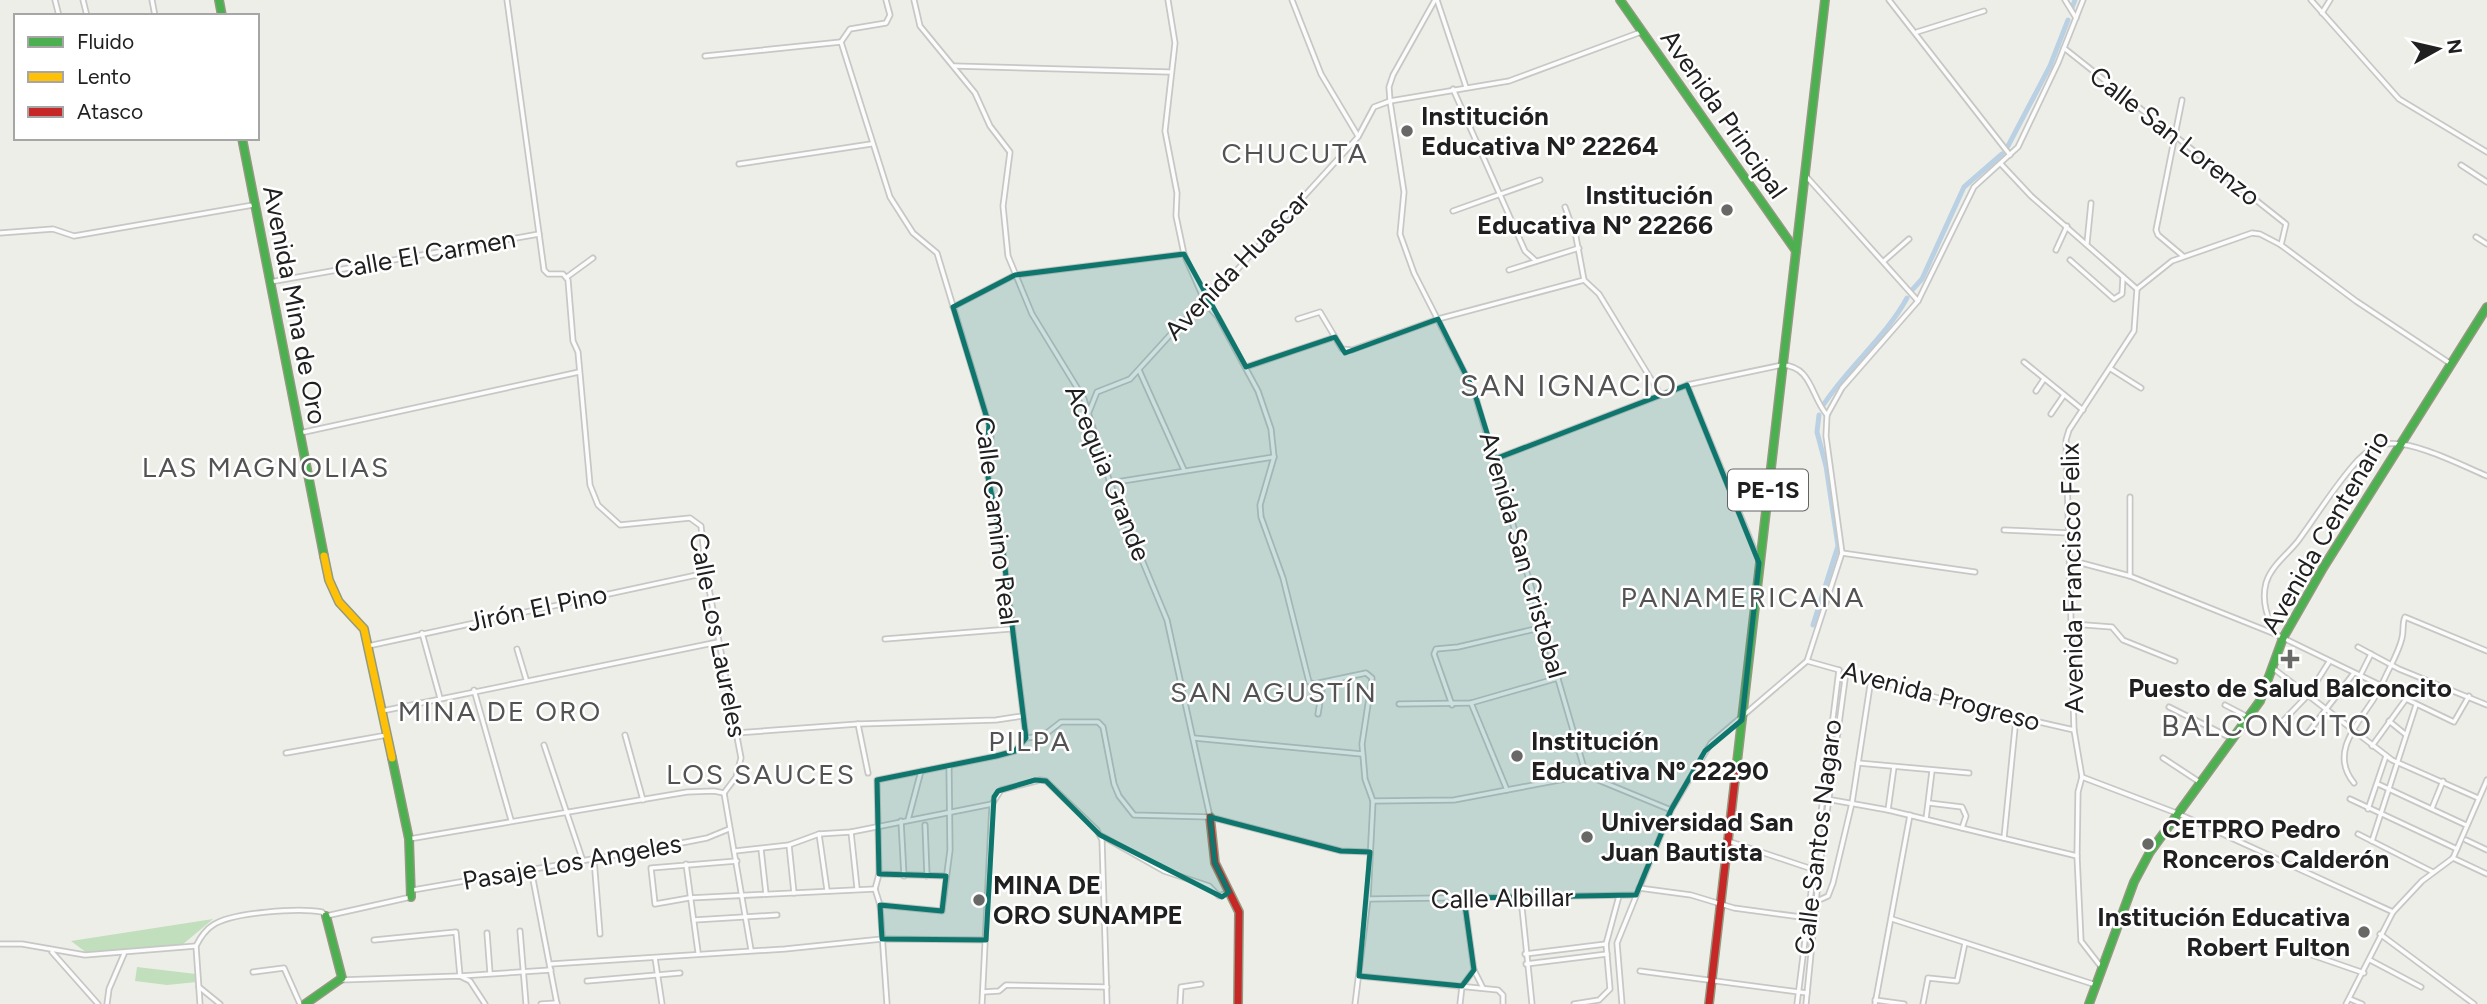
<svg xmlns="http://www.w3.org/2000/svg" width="2487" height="1004" viewBox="0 0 2487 1004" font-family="Figtree,sans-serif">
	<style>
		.forest { fill: #c1dfbc }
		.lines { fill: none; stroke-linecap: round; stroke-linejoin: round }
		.canal { stroke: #bad1e4; stroke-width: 5 }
		.street-casing { stroke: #c7c7c5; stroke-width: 7 }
		.fast-casing { stroke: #929a7f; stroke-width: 10 }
		.slow-casing { stroke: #929a7f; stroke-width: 10 }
		.jam-casing { stroke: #929a7f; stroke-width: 10 }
		.street { stroke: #fcfcfc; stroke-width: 3.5 }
		.fast { stroke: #4caf50; stroke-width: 7 }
		.slow { stroke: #ffc107; stroke-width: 7 }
		.jam { stroke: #c62828; stroke-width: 7 }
		.marked { fill: #0f766e; fill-opacity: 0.2; stroke: #0f766e; stroke-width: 5; stroke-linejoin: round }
		.poi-dot { fill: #686866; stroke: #fff; stroke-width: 2.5 }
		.labels { text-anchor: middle; stroke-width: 5; stroke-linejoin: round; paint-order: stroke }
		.shield { fill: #fff; stroke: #636363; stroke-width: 2 }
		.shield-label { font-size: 24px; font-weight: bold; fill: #202020 }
		.street-label { font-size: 26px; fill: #202020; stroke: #fff }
		.poi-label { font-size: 26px; font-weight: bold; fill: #202020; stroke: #fff; text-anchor: start }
		.neighbourhood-label { font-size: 28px; letter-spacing: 2px; fill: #535353; stroke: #fff }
		.quarter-label { font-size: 30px; letter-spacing: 2px; fill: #535353; stroke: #fff }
	</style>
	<rect width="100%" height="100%" fill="#eeeee9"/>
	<g class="forest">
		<path d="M213 919 182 945 87 953 71 941Z"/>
		<path d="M137 967 196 974 197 982 167 985 135 981Z"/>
	</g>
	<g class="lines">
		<g class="canal">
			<path d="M2071 10 2075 0"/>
			<path d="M2008 146 2050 66 2068 20"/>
			<path d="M1913 289 1922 279 1964 187 2002 154"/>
			<path d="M1824 404C1849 366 1885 338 1907 298"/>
			<path d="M1813 625 1838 546 1826 466 1817 432 1819 415"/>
		</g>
		<defs>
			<g id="street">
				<path d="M55 0 59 16"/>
				<path d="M83 0 87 16"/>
				<path d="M152 0 155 16"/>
				<path d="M507 0 544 270 548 274H563L568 280 573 341 578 352 590 485 598 505 620 525 690 518 701 526 706 573 741 758 736 777 724 793"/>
				<path d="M914 0 920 26 975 93 990 126 1010 152 1003 206 1008 256 1032 314 1084 399 1110 483 1167 620 1210 817"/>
				<path d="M1168 0 1175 43 1165 131 1177 193 1176 216 1184 254 1206 304 1218 317 1258 391 1271 429 1274 457 1260 505 1261 517 1283 578 1309 682 1314 684 1366 673 1372 678 1362 744 1365 779 1373 801 1368 899 1355 1004"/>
				<path d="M1292 0 1321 74 1358 136"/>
				<path d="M1437 0 1466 87"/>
				<path d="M1889 0 2010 155"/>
				<path d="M2065 0 2076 18"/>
				<path d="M2311 0 2399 99 2487 152"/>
				<path d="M2322 13 2330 0"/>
				<path d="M1917 32 1984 11"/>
				<path d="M841 42 890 197 913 233 937 253 989 425 991 438 986 467 1003 552 1026 738"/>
				<path d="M841 42 850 29 886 23 890 15 886 0"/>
				<path d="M2064 48 2286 224 2281 245"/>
				<path d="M705 56 841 42"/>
				<path d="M954 66 1169 72"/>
				<path d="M1453 89 1525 251 1536 261"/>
				<path d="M2182 100 2156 230 2158 235 2183 256"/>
				<path d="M739 164 871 144"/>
				<path d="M2001 164 2031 196 2137 289 2134 331 2069 430 2066 440 2074 730 2082 777 2078 792 2077 856 2081 941 2102 968"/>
				<path d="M2461 165 2487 182"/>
				<path d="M1805 175 1918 301"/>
				<path d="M1565 207 1576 237 1584 280 1599 294 1660 394"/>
				<path d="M1453 211 1540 180"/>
				<path d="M0 233 53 229 74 236 253 205"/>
				<path d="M2476 237 2487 244"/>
				<path d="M2087 243 2091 203"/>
				<path d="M2056 250 2067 226"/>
				<path d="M2070 260 2114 299 2122 294 2123 277"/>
				<path d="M1884 261 1909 239"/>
				<path d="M1509 270 1579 248"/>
				<path d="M567 277 593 258"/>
				<path d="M270 282 539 234"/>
				<path d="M2137 289 2172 261 2252 233 2260 234 2281 245 2356 301 2451 364"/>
				<path d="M953 307 1015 275 1184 254"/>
				<path d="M1298 319 1320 312 1342 349 1352 350 1438 319 1584 280"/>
				<path d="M2024 362 2083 410"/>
				<path d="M1246 367 1335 337"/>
				<path d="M2111 369 2141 388"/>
				<path d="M1139 370 1184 470"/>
				<path d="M1687 385 1759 561"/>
				<path d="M2036 391 2044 379"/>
				<path d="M1089 412 1097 392 1130 379 1181 323 1206 304 1358 137 1374 107 1390 101 1389 87 1393 75 1435 0"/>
				<path d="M2051 414 2064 395"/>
				<path d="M300 433 579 372"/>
				<path d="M1495 459 1687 385 1782 365C1812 366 1811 397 1827 415"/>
				<path d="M1110 483 1274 457"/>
				<path d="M2130 497V576"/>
				<path d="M2004 530 2070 533"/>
				<path d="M1842 553 1975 572"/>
				<path d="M2070 560 2130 576 2275 634"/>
				<path d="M2072 624 2112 627 2123 640 2175 661"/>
				<path d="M422 633 440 698"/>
				<path d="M885 639 1010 629"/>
				<path d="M368 646 706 573"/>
				<path d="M2358 647 2399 669 2487 705"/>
				<path d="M517 649 526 679"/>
				<path d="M1807 661 1839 670"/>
				<path d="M2274 669 2392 760 2478 798"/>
				<path d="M1846 672 1960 704 2074 730"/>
				<path d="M2360 676 2371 654"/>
				<path d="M2382 686 2275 634C2268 618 2261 602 2266 583 2271 566 2287 555 2298 541 2318 514 2335 485 2358 460 2365 453 2376 445 2386 444 2413 440 2461 465 2487 476"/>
				<path d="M474 690 511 820"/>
				<path d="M1471 703 1507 790"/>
				<path d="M1399 704 1471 703 1558 678"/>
				<path d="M1452 705 1434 654 1436 649 1458 647 1544 627"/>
				<path d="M2225 705 2248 717"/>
				<path d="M2169 707 2231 738"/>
				<path d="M382 711 718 642"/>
				<path d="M1318 714 1323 683"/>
				<path d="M2283 721 2308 695 2329 662"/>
				<path d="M2389 721 2405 734"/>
				<path d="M858 724 868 773"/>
				<path d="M736 733 858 724 996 720 1022 716"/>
				<path d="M2307 734 2354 673"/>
				<path d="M625 735 643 800"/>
				<path d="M1026 738 1043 736 1061 722H1098L1103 727 1114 784 1119 796 1134 815 1210 817 1341 851 1370 852"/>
				<path d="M1194 738 1362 754"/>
				<path d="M544 745 583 861"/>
				<path d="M2372 746 2406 699 2454 722 2469 696"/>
				<path d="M286 753 387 735"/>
				<path d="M2163 758 2201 783"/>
				<path d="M1858 763 1969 773"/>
				<path d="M1586 775 1474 391 1414 273 1400 234 1404 192 1390 101 1509 81 1641 32"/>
				<path d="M2082 777 2179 814 2393 912"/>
				<path d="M2354 783C2324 747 2371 713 2383 682 2389 668 2399 652 2402 638 2404 630 2402 623 2405 617L2487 651"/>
				<path d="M2378 784 2466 825"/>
				<path d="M724 793 751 950"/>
				<path d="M1821 798 1888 810 2077 856"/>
				<path d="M2350 799 2457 849"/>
				<path d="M1373 801 1454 800 1586 775 1671 810"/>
				<path d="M1929 803 1962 807 1966 816 1962 828"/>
				<path d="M2432 808 2443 781"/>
				<path d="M2368 809 2386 756"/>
				<path d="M1888 810 1894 767"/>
				<path d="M1926 819 1932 771"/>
				<path d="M908 820 921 771"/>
				<path d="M901 821 904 876"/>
				<path d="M925 825 927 876"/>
				<path d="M851 832 857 888"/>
				<path d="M819 834 827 890"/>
				<path d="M2358 834 2433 872"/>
				<path d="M1102 836 1164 871 1209 886 1219 896 1229 892"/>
				<path d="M2004 838 2016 718"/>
				<path d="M409 839 687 792 714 791 724 793"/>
				<path d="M2466 840 2487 850"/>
				<path d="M1728 841 1812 869"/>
				<path d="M2372 841 2416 705"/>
				<path d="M789 845 794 893"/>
				<path d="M761 849 766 894"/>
				<path d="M735 851 789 845 819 834 851 832 992 804"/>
				<path d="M2453 858 2487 780"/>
				<path d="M2453 858 2487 874"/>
				<path d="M594 859 600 934"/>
				<path d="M737 861 651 868 655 904 689 898 875 889"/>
				<path d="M686 864 698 952"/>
				<path d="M531 869 557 1004"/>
				<path d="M879 874 946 876"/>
				<path d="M1639 888 1691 895 1734 908 1816 919"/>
				<path d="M875 889 879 874 877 780 996 756 1015 751 1026 738"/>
				<path d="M875 889 880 905 887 1004"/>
				<path d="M413 890 656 848 707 838 729 829"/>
				<path d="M1464 898 1474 970 1483 988"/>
				<path d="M1521 898 1532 1004"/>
				<path d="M1369 899 1636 895"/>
				<path d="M1817 901 1828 896 1833 883 1852 803 1871 679"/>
				<path d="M880 905 942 911 950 850 949 767"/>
				<path d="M1892 919 2096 985"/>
				<path d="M694 920 777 915"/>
				<path d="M520 931 526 1004"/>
				<path d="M487 933 490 973"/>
				<path d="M2380 934 2474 1004"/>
				<path d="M374 940 456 932 460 976 551 970"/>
				<path d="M0 944H22L85 955 196 946"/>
				<path d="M52 952 98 1004"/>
				<path d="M1525 954 1606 944"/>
				<path d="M2309 954 2364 973"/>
				<path d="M655 958 662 1004"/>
				<path d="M2370 960 2421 987"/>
				<path d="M551 964 785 949 882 939 985 940"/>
				<path d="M1526 964 1607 954"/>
				<path d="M1640 971 1807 993"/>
				<path d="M253 972 284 968 300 1004"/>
				<path d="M1359 976 1498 990 1503 995V1004"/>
				<path d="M340 980 460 976 470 981 485 1004"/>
				<path d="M587 981 680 973"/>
				<path d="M199 987 220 1004"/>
				<path d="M983 992 999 991 1006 985 1107 987"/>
				<path d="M2350 999 2362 1004"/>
				<path d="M1875 1000 1904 1004"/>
				<path d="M107 1004 109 989 124 954"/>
				<path d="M200 1004 196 946C200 938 205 930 213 925 232 912 299 908 322 912L326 916 411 897"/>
				<path d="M541 1004 557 1003"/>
				<path d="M982 1004 992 804 1001 790 1040 780 1046 781 1097 830 1102 840 1107 1004"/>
				<path d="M1180 1004 1181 987 1201 984"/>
				<path d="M1460 1004 1462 986 1474 970"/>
				<path d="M1574 1004 1599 1000 1610 989 1606 944 1619 896"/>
				<path d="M1622 1004 1617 943 1671 810 1711 743 1807 661 1842 553 1826 436 1827 415 1842 388 1918 301 1974 187 2018 147 2058 63 2083 0"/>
				<path d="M1797 1004 1839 670"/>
				<path d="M1806 1004 1819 872 1846 672"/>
				<path d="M1875 1004 1910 815"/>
				<path d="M1923 1004 1928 978 1957 981 1965 943"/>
				<path d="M2346 1004 2393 912 2422 881 2453 858"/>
			</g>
			<g id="fast">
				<path d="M219 0 222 16"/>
				<path d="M1620 0 1796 251"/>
				<path d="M242 138 324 556"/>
				<path d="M392 758 409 839 411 897"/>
				<path d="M1736 771 1825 0"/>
				<path d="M305 1004 342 978 326 916"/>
				<path d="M2089 1004 2134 882 2150 852 2260 701 2283 638 2323 568 2487 307"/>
			</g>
			<path id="slow" d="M324 556 329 580 339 602 364 629 392 758"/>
			<g id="jam">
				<path d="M1210 817 1215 863 1239 912 1238 1004"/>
				<path d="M1709 1004 1736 771"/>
			</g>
		</defs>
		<use href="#street" class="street-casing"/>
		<use href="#fast" class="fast-casing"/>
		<use href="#slow" class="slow-casing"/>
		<use href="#jam" class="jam-casing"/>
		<use href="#street" class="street"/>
		<use href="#fast" class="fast"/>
		<use href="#slow" class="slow"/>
		<use href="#jam" class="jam"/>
	</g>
	<path class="marked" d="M1184 254 1246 367 1335 337 1345 353 1438 319 1474 391 1495 459 1687 385 1759 563 1742 720 1705 751 1671 810 1636 895 1464 898 1474 970 1462 986 1359 976 1370 852 1341 851 1210 817 1215 863 1229 892 1222 897 1100 835 1046 781 1035 780 998 791 994 797 986 940 882 939 880 905 942 911 946 876 879 874 877 780 996 756 1015 751 1026 738 1003 552 986 467 989 425 953 307 1015 275Z"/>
	<g class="poi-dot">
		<circle cx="1407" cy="131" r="7"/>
		<circle cx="1727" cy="210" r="7"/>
		<path d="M2286.5 648.5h7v7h7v7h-7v7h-7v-7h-7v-7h7z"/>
		<circle cx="1517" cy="756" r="7"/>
		<circle cx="1587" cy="837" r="7"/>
		<circle cx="2148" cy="844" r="7"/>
		<circle cx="979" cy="900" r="7"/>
		<circle cx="2364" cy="932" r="7"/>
	</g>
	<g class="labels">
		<rect class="shield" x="1728" y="469.5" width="80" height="41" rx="5"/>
		<g class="shield-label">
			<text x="1768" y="498">PE-1S</text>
		</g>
		<g class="street-label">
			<text transform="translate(1724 114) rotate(55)" y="9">Avenida Principal</text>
			<text transform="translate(2175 136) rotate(38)" y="9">Calle San Lorenzo</text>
			<text transform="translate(425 254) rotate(-10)" y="9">Calle El Carmen</text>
			<text transform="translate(1237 265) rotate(-46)" y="9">Avenida Huascar</text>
			<text transform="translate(295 305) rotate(79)" y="9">Avenida Mina de Oro</text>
			<text transform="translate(1108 473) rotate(68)" y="9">Acequia Grande</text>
			<text transform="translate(997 521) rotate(83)" y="9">Calle Camino Real</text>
			<text transform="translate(2325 532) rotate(-60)" y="9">Avenida Centenario</text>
			<text transform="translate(1523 555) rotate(74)" y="9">Avenida San Cristobal</text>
			<text transform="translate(2072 578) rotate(-91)" y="9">Avenida Francisco Felix</text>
			<text transform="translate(537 608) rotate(-12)" y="9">Jirón El Pino</text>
			<text transform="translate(718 635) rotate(79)" y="9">Calle Los Laureles</text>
			<text transform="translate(1941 696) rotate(15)" y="9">Avenida Progreso</text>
			<text transform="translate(1818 837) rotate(-83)" y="9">Calle Santos Nagaro</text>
			<text transform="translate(572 862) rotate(-10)" y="9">Pasaje Los Angeles</text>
			<text transform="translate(1502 898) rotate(-1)" y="9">Calle Albillar</text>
		</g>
		<g class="poi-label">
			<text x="1421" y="125">Institución<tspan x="1421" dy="30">Educativa Nº 22264</tspan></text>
			<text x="1713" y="204" text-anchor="end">Institución<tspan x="1713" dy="30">Educativa Nº 22266</tspan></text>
			<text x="2290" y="697" text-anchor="middle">Puesto de Salud Balconcito</text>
			<text x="1531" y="750">Institución<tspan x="1531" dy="30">Educativa Nº 22290</tspan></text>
			<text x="1601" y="831">Universidad San<tspan x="1601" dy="30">Juan Bautista</tspan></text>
			<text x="2162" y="838">CETPRO Pedro<tspan x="2162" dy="30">Ronceros Calderón</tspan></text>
			<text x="993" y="894">MINA DE<tspan x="993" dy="30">ORO SUNAMPE</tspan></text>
			<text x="2350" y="926" text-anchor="end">Institución Educativa<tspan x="2350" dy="30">Robert Fulton</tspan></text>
		</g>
		<g class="neighbourhood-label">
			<text x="1295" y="163">CHUCUTA</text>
			<text x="266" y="477">LAS MAGNOLIAS</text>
			<text x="1743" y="607">PANAMERICANA</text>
			<text x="1274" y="702">SAN AGUSTÍN</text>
			<text x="500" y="721">MINA DE ORO</text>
			<text x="1030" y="751">PILPA</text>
			<text x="761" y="784">LOS SAUCES</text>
		</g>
		<g class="quarter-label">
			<text x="1569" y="396">SAN IGNACIO</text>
			<text x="2267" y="736">BALCONCITO</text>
		</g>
	</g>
	<rect x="14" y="14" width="245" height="126" fill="#ffffff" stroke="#a6a6a6" stroke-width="2"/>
	<rect x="28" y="37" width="35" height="10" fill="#4caf50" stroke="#a6a6a6" stroke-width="2"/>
	<text x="77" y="49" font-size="21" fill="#202020">Fluido</text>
	<rect x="28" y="72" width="35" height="10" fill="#ffc107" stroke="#a6a6a6" stroke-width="2"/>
	<text x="77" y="84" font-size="21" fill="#202020">Lento</text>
	<rect x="28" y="107" width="35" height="10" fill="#c62828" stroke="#a6a6a6" stroke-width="2"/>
	<text x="77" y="119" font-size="21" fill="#202020">Atasco</text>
	<g transform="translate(2438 49) rotate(82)" stroke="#ffffff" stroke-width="5" paint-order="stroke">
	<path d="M0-5L12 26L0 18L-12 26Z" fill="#202020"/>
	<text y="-10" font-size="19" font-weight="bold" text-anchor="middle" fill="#202020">N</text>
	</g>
</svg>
